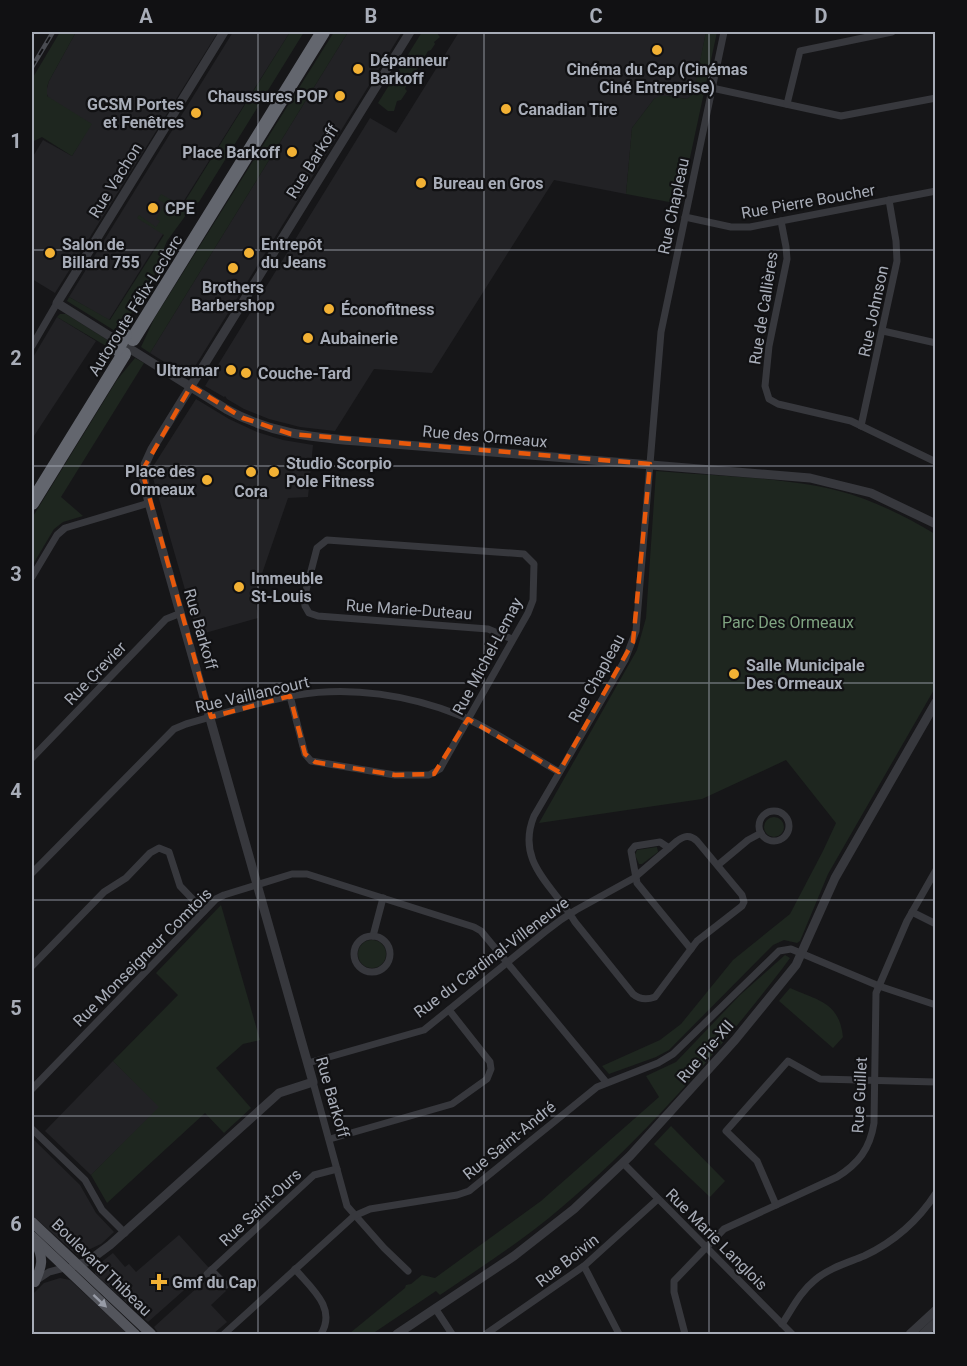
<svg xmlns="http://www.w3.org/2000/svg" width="967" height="1366" viewBox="0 0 967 1366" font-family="Roboto,sans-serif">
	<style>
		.built { fill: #222225 }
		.green { fill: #1e261f }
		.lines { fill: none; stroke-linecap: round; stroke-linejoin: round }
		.minor { stroke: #37383d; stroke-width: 7 }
		.tertiary { stroke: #37383d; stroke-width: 9 }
		.primary { stroke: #53555c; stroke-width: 10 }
		.motorway { stroke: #63666e; stroke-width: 14 }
		.rail-casing { stroke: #4a4c52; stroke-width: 4.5 }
		.rail { stroke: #111113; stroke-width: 2; stroke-dasharray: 7; stroke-linecap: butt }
		.motorway-bridge { stroke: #63666e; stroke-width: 14 }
		.oneway { fill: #979ba6 }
		.marked { fill: none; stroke: #e8590c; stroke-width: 4.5; stroke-dasharray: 12 8; stroke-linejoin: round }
		.grid { fill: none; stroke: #a8adb8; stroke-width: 1.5; stroke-opacity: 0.55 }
		.poi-dot { fill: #f2b134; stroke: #111113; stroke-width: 2 }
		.labels { text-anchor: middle; stroke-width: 4.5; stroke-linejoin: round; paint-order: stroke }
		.poi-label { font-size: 16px; font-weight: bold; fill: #a8adb8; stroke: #111113; text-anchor: start }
		.street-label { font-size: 16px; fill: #a8adb8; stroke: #111113 }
		.park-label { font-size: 16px; fill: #7fa381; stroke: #111113 }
		.neatline { fill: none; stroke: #a8adb8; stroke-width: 2 }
		.grid-label { font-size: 20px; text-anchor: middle; font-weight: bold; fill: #a8adb8 }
	</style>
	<rect width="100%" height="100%" fill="#161618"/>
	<g class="built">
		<path d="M76 32H218L55 293 32 279V158L43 140 72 156 91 124 49 99 46 92 49 81Z"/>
		<path d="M233 32H290L109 320 69 297Z"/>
		<path d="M348 32H402L194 368 188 373H182L150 353Z"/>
		<path d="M459 32H706L694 94 687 99 667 96 654 99 632 128 626 194 554 180 432 373 374 369 335 431 300 427 269 419 244 409 227 399 225 396 224 397 205 386 370 118 396 133Z"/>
		<path d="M57 317 96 341 32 439V359Z"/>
		<path d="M196 399 229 419 257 432 283 440 313 445 308 497 288 498 255 594 258 618 198 635 153 478 154 465Z"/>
		<path d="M113 1061 160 1107 91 1175 45 1131Z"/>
		<path d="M32 1138 80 1185 96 1213 114 1232 101 1244 77 1255 32 1215Z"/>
		<path d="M179 1235 209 1268 148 1322 95 1274V1267L113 1253 125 1267 129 1264 136 1272Z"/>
		<path d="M211 1275 226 1291 211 1305 227 1322 213 1334H159L154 1327Z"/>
		<path d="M60 1278 70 1280 128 1334H32V1295L44 1283Z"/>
	</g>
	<g class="green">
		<path d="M60 32H76L49 81 47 87V96L92 124 72 156 42 137 32 142V79Z"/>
		<path d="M290 32H304L199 202 194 204 167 241 162 253 170 250 131 314 121 321 115 331 67 301 69 297 110 320 164 235 137 218 139 215 156 227 160 221 156 219 165 204 158 199 161 194 182 206Z"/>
		<path d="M334 32H348L150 353 141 347 154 319Z"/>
		<path d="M422 32 428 34 427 32H436L440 37 434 42 435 44 431 50 428 51 425 56 427 58 421 67 418 68 415 73 417 74 411 80 413 81 411 83 407 84 405 89 407 91 401 100 397 101 394 111H388L378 103Z"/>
		<path d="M706 32H717L680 204 626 194 632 128 654 99 660 96H667L687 99 693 94Z"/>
		<path d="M60 314H66L109 341 106 346 57 317Z"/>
		<path d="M135 358 144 363 61 497 83 516 63 522 54 529 32 566V518L117 380Z"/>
		<path d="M656 471C714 476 784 477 839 491 873 500 905 516 935 534V688L828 874 800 941 797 943 784 940 773 945 669 1050 656 1057 609 1074 602 1066 660 1040 681 1024 733 960 790 914 823 851 836 823 786 760 702 799 539 823 637 650 646 618Z"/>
		<circle cx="774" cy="827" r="10"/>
		<path d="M657 847 658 852 642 864H639L635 855 637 850Z"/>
		<path d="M221 905 260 1040 243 1044 216 1068 251 1108 224 1133 205 1113 107 1203 91 1175 159 1107 113 1061 178 995 156 973Z"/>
		<circle cx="372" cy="954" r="14"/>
		<path d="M785 955 790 958 782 969C717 1053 643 1139 562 1207 524 1240 481 1267 440 1295L436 1291 372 1334H328L330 1332 350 1333 405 1288 406 1285 411 1284 422 1275 435 1278 541 1201 659 1097 646 1076 676 1062 740 995Z"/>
		<path d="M790 988C819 1001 839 1002 843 1037L833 1048 779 1001Z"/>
		<path d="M671 1126 725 1181 710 1197 654 1144Z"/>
	</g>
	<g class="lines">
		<g class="minor">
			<path d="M712 88 841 116 936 98"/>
			<path d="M787 104 800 51 892 32"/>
			<path d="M685 217 731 227H750L936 191"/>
			<path d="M781 221 786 247 787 259 769 346 765 386 769 399 778 404 851 421 936 462"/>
			<path d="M883 331 936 343"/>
			<path d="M32 346 57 303"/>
			<path d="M861 426 897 261 896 241 889 200"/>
			<path d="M32 577 57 535 65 528 149 503"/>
			<path d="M290 696 305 754 311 761 395 775H429L440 769 528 613 533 600 534 564 524 554 327 540 317 548 304 598 305 606 309 613 318 616 488 629 512 639"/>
			<path d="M32 758 166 619 181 613"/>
			<circle cx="774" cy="826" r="15"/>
			<path d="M669 848 660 842 635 846 631 851 637 883 691 949"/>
			<path d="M718 865 748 840 761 833"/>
			<path d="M32 873 174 729 186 724C223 714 260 701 297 695 351 686 409 695 459 715 494 730 526 753 559 772"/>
			<path d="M912 912 936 924"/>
			<path d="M373 936 383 898"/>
			<circle cx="372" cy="954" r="18"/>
			<path d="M32 966 104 892 126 878 150 853 159 848 169 852 180 886 204 911"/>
			<path d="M308 1063 424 1030 546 931C556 923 566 916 576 910L634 878 677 841C684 836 690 834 697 841L742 895 744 902 742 906 697 941 655 997C647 1000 640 1000 633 994L575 922C554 886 515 863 534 816L625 660 636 631 661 332 724 32"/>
			<path d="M313 1082 347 1206 384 1248 408 1271"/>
			<path d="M32 1089 216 899 224 895 292 874H307L474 927 481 931 606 1082"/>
			<path d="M32 1129 85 1180 102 1210 125 1233"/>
			<path d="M330 1139 452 1104 487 1079 491 1069 490 1062 449 1010"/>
			<path d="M623 1163 792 1334"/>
			<path d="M776 1205 757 1161 726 1131 788 1061 820 1079 936 1082"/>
			<path d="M584 1266 619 1334"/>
			<path d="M295 1269C311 1288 337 1308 321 1334"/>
			<path d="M211 1270 226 1285"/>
			<path d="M207 1274 314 1175 337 1169"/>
			<path d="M37 1280 49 1272 64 1268"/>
			<path d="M435 1308 452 1334"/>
			<path d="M782 1324C792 1309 800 1292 815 1280 829 1268 847 1263 864 1256 894 1242 918 1221 936 1193"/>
			<path d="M224 1334 354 1216 370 1209 457 1195 469 1191 597 1087 658 1063 673 1054 779 951 791 949 879 986 936 1005"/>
			<path d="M486 1334 584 1266 658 1199"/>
			<path d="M685 1334 674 1292V1281L724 1229 837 1177C858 1164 870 1149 874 1123L876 993 907 921 936 870"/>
		</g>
		<g class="tertiary">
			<path d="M224 32 57 303 226 409C269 433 309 437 357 441L810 478 871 493 936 524"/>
			<path d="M73 1266 87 1262 110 1245 279 1093 313 1082 149 503 142 471 152 449 410 32"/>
			<path d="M397 1334 514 1256 574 1209 630 1156 735 1040 796 965 835 878 936 702"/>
			<path d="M910 1334 936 1310"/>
			<path d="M923 1334 936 1322"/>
		</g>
		<g class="primary">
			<path d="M32 1222 151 1334"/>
			<path d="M32 1236 135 1334"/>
			<path d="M35 1282C42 1266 44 1259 36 1243"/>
		</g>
		<g class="motorway">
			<path d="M133 339 323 32"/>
			<path d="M32 503 124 354"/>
		</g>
		<defs>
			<path id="rail" d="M32 67 53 32"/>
		</defs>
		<use href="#rail" class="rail-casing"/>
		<use href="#rail" class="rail"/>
		<path class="motorway-bridge" d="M117 349 125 335"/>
	</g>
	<defs><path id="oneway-solid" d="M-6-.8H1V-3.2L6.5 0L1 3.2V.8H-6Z" transform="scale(1.5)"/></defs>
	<use class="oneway" href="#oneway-solid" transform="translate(100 1301) rotate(43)"/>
	<path class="marked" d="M191 386 243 418 291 434 650 464 633 642 559 772 468 719 434 774 395 775 315 762 305 754 290 696 211 717 142 471Z"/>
	<path class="grid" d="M258 32V1334M484 32V1334M709 32V1334M32 250H936M32 466H936M32 683H936M32 900H936M32 1116H936"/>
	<g class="poi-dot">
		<circle cx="657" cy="50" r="6"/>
		<circle cx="358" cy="69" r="6"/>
		<circle cx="340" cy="96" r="6"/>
		<circle cx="506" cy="109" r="6"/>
		<circle cx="196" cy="113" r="6"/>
		<circle cx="292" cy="152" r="6"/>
		<circle cx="421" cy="183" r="6"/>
		<circle cx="153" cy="208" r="6"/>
		<circle cx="50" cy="253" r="6"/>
		<circle cx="249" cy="253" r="6"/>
		<circle cx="233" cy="268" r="6"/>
		<circle cx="329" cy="309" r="6"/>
		<circle cx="308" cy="338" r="6"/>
		<circle cx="231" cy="370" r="6"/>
		<circle cx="246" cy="373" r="6"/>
		<circle cx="251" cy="472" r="6"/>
		<circle cx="274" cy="472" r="6"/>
		<circle cx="207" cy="480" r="6"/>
		<circle cx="239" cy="587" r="6"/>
		<circle cx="734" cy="674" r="6"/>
		<path d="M156 1273h6v6h6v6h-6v6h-6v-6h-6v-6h6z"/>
	</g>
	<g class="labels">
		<g class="poi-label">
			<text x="370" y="66">Dépanneur<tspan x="370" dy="18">Barkoff</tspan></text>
			<text x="657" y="75" text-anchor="middle">Cinéma du Cap (Cinémas<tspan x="657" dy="18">Ciné Entreprise)</tspan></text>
			<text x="328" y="102" text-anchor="end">Chaussures POP</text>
			<text x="184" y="110" text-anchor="end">GCSM Portes<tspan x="184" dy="18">et Fenêtres</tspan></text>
			<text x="518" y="115">Canadian Tire</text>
			<text x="280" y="158" text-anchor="end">Place Barkoff</text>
			<text x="433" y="189">Bureau en Gros</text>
			<text x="165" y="214">CPE</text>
			<text x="62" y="250">Salon de<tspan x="62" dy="18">Billard 755</tspan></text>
			<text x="261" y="250">Entrepôt<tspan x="261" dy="18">du Jeans</tspan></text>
			<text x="233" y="293" text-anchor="middle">Brothers<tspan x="233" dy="18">Barbershop</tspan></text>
			<text x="341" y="315">Éconofitness</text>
			<text x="320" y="344">Aubainerie</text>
			<text x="219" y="376" text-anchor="end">Ultramar</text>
			<text x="258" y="379">Couche-Tard</text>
			<text x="286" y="469">Studio Scorpio<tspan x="286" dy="18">Pole Fitness</tspan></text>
			<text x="195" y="477" text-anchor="end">Place des<tspan x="195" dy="18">Ormeaux</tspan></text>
			<text x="251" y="497" text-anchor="middle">Cora</text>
			<text x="251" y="584">Immeuble<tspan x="251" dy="18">St-Louis</tspan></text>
			<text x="746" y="671">Salle Municipale<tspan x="746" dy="18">Des Ormeaux</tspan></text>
			<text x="172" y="1288">Gmf du Cap</text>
		</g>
		<g class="street-label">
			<text transform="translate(312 161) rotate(-58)" y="6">Rue Barkoff</text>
			<text transform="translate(115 180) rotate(-58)" y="6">Rue Vachon</text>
			<text transform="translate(808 201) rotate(-10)" y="6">Rue Pierre Boucher</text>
			<text transform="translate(673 206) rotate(-78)" y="6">Rue Chapleau</text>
			<text transform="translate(135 305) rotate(-58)" y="6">Autoroute Félix-Leclerc</text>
			<text transform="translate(763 308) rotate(-81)" y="6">Rue de Callières</text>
			<text transform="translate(873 311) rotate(-78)" y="6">Rue Johnson</text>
			<text transform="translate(485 436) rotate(5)" y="6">Rue des Ormeaux</text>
			<text transform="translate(409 609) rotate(4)" y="6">Rue Marie-Duteau</text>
			<text transform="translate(201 629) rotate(74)" y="6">Rue Barkoff</text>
			<text transform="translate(487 656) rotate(-62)" y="6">Rue Michel-Lemay</text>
			<text transform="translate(95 673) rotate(-46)" y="6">Rue Crevier</text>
			<text transform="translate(596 678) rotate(-61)" y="6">Rue Chapleau</text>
			<text transform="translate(252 694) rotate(-13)" y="6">Rue Vaillancourt</text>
			<text transform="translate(142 957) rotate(-45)" y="6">Rue Monseigneur Comtois</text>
			<text transform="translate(491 957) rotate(-37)" y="6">Rue du Cardinal-Villeneuve</text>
			<text transform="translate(705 1051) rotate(-49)" y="6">Rue Pie-XII</text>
			<text transform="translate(859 1095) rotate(-87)" y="6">Rue Guillet</text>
			<text transform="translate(333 1097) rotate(74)" y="6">Rue Barkoff</text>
			<text transform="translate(509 1140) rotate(-39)" y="6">Rue Saint-André</text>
			<text transform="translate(260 1207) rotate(-43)" y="6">Rue Saint-Ours</text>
			<text transform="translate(717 1239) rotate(45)" y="6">Rue Marie Langlois</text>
			<text transform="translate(567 1260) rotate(-38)" y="6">Rue Boivin</text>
			<text transform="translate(102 1267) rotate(44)" y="6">Boulevard Thibeau</text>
		</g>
		<g class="park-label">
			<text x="788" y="628">Parc Des Ormeaux</text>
		</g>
	</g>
	<rect width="967" height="1366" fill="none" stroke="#111113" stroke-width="66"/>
	<rect x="33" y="33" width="901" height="1300" class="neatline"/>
	<g class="grid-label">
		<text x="146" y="23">A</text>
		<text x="371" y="23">B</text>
		<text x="596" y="23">C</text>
		<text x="821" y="23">D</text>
		<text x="16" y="148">1</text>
		<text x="16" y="365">2</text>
		<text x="16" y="581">3</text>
		<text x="16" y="798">4</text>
		<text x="16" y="1015">5</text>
		<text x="16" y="1231">6</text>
	</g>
</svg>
